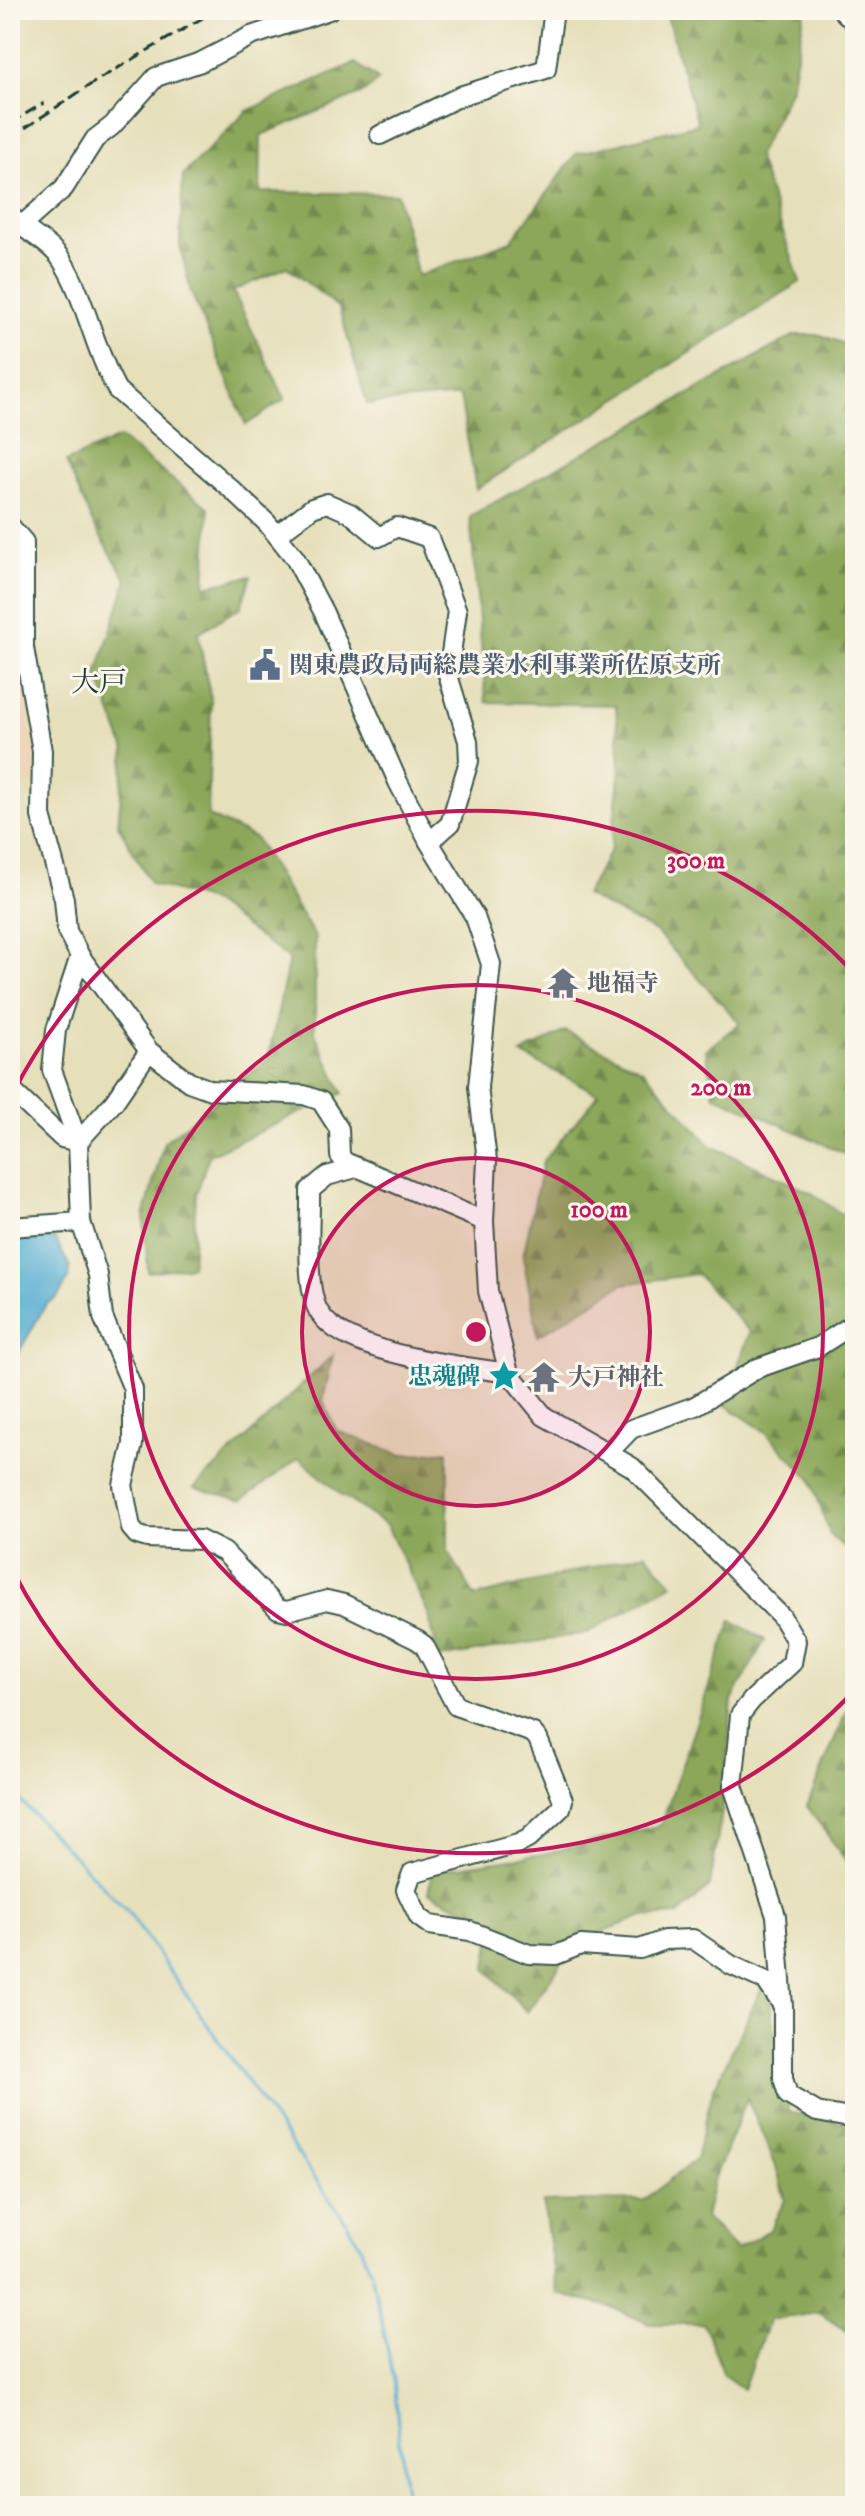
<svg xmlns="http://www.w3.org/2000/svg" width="865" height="2516" viewBox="0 0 865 2516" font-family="'IM FELL DW Pica','Noto Serif JP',serif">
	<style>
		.built { fill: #eed7bb }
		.forest { fill: url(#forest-firs); stroke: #567247; stroke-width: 2; fill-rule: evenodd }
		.water { fill: #56add3; stroke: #3a7584; stroke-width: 2 }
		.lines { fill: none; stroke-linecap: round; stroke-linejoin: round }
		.stream { stroke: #56add3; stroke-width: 3 }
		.minor-casing { stroke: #3d5548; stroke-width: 22 }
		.minor { stroke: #fff; stroke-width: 18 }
		.rail { stroke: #1f3d34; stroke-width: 3; stroke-dasharray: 12 6; stroke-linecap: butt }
		.ring { fill: none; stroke: #c2185b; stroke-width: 4 }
		.labels { text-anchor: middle; stroke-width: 6; stroke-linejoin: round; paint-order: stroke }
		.service-label { font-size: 24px; font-weight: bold; fill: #4e5e75; stroke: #fbf7ec; text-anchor: start }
		.worship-label { font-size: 24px; font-weight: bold; fill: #5b616d; stroke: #fbf7ec; text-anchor: start }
		.culture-label { font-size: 24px; font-weight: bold; fill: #0d838f; stroke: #fbf7ec; text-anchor: end }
		.quarter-label { font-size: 28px; fill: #1f3d34; stroke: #fbf7ec }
		.centre { fill: #c2185b; stroke: #fbf7ec; stroke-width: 4 }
		.ring-label { font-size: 24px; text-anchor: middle; font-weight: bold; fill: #c2185b; stroke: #fbf7ec; stroke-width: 6; stroke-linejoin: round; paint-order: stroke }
	</style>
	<defs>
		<pattern id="forest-firs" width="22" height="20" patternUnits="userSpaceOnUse" patternTransform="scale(2)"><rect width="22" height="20" fill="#8ca75a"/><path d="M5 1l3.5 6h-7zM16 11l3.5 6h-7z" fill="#72894b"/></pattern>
	</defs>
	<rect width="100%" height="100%" fill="#fbf7ec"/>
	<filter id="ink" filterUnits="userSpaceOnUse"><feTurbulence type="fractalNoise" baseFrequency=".0125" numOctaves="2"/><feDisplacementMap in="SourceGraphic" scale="16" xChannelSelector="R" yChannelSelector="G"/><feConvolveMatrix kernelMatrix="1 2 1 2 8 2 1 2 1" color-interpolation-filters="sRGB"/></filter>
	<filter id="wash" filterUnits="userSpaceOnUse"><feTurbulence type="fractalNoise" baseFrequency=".006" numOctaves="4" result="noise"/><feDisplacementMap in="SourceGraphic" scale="32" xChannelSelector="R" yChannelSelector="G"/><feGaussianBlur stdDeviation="1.8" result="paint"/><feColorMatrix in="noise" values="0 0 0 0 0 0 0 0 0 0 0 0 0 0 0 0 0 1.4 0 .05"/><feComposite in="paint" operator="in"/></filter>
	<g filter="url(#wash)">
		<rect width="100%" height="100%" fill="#e5dfba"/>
		<path class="built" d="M10 532 16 538 37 784 10 782Z"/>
		<g class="forest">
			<path d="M665 10H805L791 88 757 156 800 282 476 489 460 396 367 404 339 308 287 267 233 291 285 399 246 425 191 292 180 245 183 175 247 111 355 63 379 80 361 94 261 135 260 192 397 194 418 276 511 241 576 154 698 124Z"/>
			<path d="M795 335H821L855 348V999L852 1005 855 1158 714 1095 706 1050 740 1023 656 932 585 895 611 849 620 768 616 705 486 702 470 516Z"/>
			<path d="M119 438 209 508 205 586 251 576 241 607 198 633 211 700 208 816 255 838 315 937V1033L343 1093 209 1155 196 1195 192 1266 148 1272 144 1217 164 1142 268 1059 289 959 210 901 151 884 118 825 125 750 97 674 127 580 93 524 66 462Z"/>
			<path d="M565 1031 643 1070 710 1145 812 1193 855 1224V1557L830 1535 811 1479 766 1432 724 1404 750 1332 697 1274 623 1284 538 1336 523 1257 543 1161 599 1094 521 1054Z"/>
			<path d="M333 1355 323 1401 337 1431 402 1455 448 1451V1551L475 1597 646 1553 673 1584 587 1633 439 1658 428 1613 387 1526 343 1496 299 1458 242 1500 194 1488Z"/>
			<path d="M732 1620 765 1640 732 1700 724 1798 710 1886 678 1915 641 1917 577 1941 527 2012 486 1969 493 1922 428 1892 433 1871 543 1854 661 1825Z"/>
			<path d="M855 1690V1855L847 1862 807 1806Z"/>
			<path d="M766 1979 789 2112 855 2125V2337L819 2313 769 2320 743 2389 724 2375 704 2324H650L611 2307 557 2294 543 2202 644 2200 696 2159 713 2090ZM747 2098 776 2166 785 2200 770 2230 736 2249 705 2217 713 2182Z"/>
		</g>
		<path class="water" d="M24 1233 55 1239 70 1267 69 1278 57 1298 46 1304 10 1368V1234Z"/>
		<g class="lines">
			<g class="stream">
				<path d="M10 1790 129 1913 355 2235 371 2271"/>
				<path d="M372 2276 394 2380 406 2506"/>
			</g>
		</g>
	</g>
	<g filter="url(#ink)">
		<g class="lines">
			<defs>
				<g id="minor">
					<path d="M842 10 855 23"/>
					<path d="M380 135 463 95 546 69 554 10"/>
					<path d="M10 215C24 232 49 241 61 259 85 295 94 350 117 390L231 489 267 523 295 558 324 613 398 782 429 842 475 917 491 964 478 1087 487 1160 484 1221 488 1291 509 1373 544 1416 632 1467 781 1616 796 1641 792 1663 752 1700 740 1715 733 1786 776 1916 783 2006V2078L788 2095 817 2112 855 2119"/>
					<path d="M20 227 64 188 95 139 112 126 156 77 201 62 251 36 329 10"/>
					<path d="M10 526 24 542V648L42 751 41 816 64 899 67 931 80 956 149 1051 189 1082 211 1090 304 1095 321 1101 339 1129 340 1156 345 1162 484 1221"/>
					<path d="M277 535 312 508 327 503 350 513 379 537 397 527 429 538 457 611 448 675 468 741 469 761 450 824 429 842"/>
					<path d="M80 956 56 1030 52 1070 78 1142 81 1222 98 1275 103 1317 133 1389V1444L123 1485 131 1528 137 1535 147 1538 200 1540 224 1552 278 1609 287 1611 327 1600 344 1604 417 1640 424 1645 456 1706 533 1733 538 1739 563 1800 561 1808 528 1839 518 1844 412 1873 406 1890 419 1917 430 1925 470 1931 529 1954 556 1955 581 1945 640 1949 664 1940 693 1939 731 1965 766 1981 781 2003"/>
					<path d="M10 1089 62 1138 78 1142"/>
					<path d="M78 1142 114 1102 149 1051"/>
					<path d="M356 1168 327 1176 310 1190C311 1221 304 1286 319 1312 344 1355 463 1366 509 1373"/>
					<path d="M10 1227 81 1222"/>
					<path d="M609 1452 631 1429 695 1406 758 1368 818 1347 855 1323"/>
				</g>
			</defs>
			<use href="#minor" class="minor-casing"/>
			<use href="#minor" class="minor"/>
			<g class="rail">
				<path d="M10 123 44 103"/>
				<path d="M10 138 96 81 216 10"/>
			</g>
		</g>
	</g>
	<circle cx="476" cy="1332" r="174" fill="#c2185b" fill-opacity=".12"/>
	<g class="ring">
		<circle cx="476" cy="1332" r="174"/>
		<circle cx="476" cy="1332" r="347"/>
		<path d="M854 1691A521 521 0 0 1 12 1569M12 1095A521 521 0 0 1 854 973"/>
	</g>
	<defs>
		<symbol id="civic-bare" viewBox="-9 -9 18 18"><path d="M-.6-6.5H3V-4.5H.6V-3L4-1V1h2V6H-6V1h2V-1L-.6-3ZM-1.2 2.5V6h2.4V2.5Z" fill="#5c6f8a" stroke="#fbf7ec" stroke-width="2.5" paint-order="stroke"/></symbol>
		<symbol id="temple-bare" viewBox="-9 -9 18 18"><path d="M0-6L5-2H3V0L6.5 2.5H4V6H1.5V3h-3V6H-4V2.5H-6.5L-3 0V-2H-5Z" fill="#6b7280" stroke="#fbf7ec" stroke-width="2.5" paint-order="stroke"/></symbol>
		<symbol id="sight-bare" viewBox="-9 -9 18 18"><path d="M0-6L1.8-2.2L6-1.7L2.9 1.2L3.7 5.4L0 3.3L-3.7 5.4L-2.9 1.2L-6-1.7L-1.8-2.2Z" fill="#0f9aa8" stroke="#fbf7ec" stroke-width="2.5" paint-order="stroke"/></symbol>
	</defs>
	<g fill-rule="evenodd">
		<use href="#civic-bare" x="243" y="643" width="44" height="44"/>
		<use href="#temple-bare" x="541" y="961" width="44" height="44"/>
		<use href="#sight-bare" x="482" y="1354" width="44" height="44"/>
		<use href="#temple-bare" x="522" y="1355" width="44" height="44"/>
	</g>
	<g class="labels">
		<g class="service-label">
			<text x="289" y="673">関東農政局両総農業水利事業所佐原支所</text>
		</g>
		<g class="worship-label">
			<text x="587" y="991">地福寺</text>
			<text x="568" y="1385">大戸神社</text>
		</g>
		<g class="culture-label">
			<text x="480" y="1384">忠魂碑</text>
		</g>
		<g class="quarter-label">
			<text x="99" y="691">大戸</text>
		</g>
	</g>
	<circle cx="476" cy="1332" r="12" class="centre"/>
	<g class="ring-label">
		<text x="696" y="868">300 m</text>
		<text x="721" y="1095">200 m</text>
		<text x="599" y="1217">100 m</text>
	</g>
	<rect width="865" height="2516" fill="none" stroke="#fbf7ec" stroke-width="40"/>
</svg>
